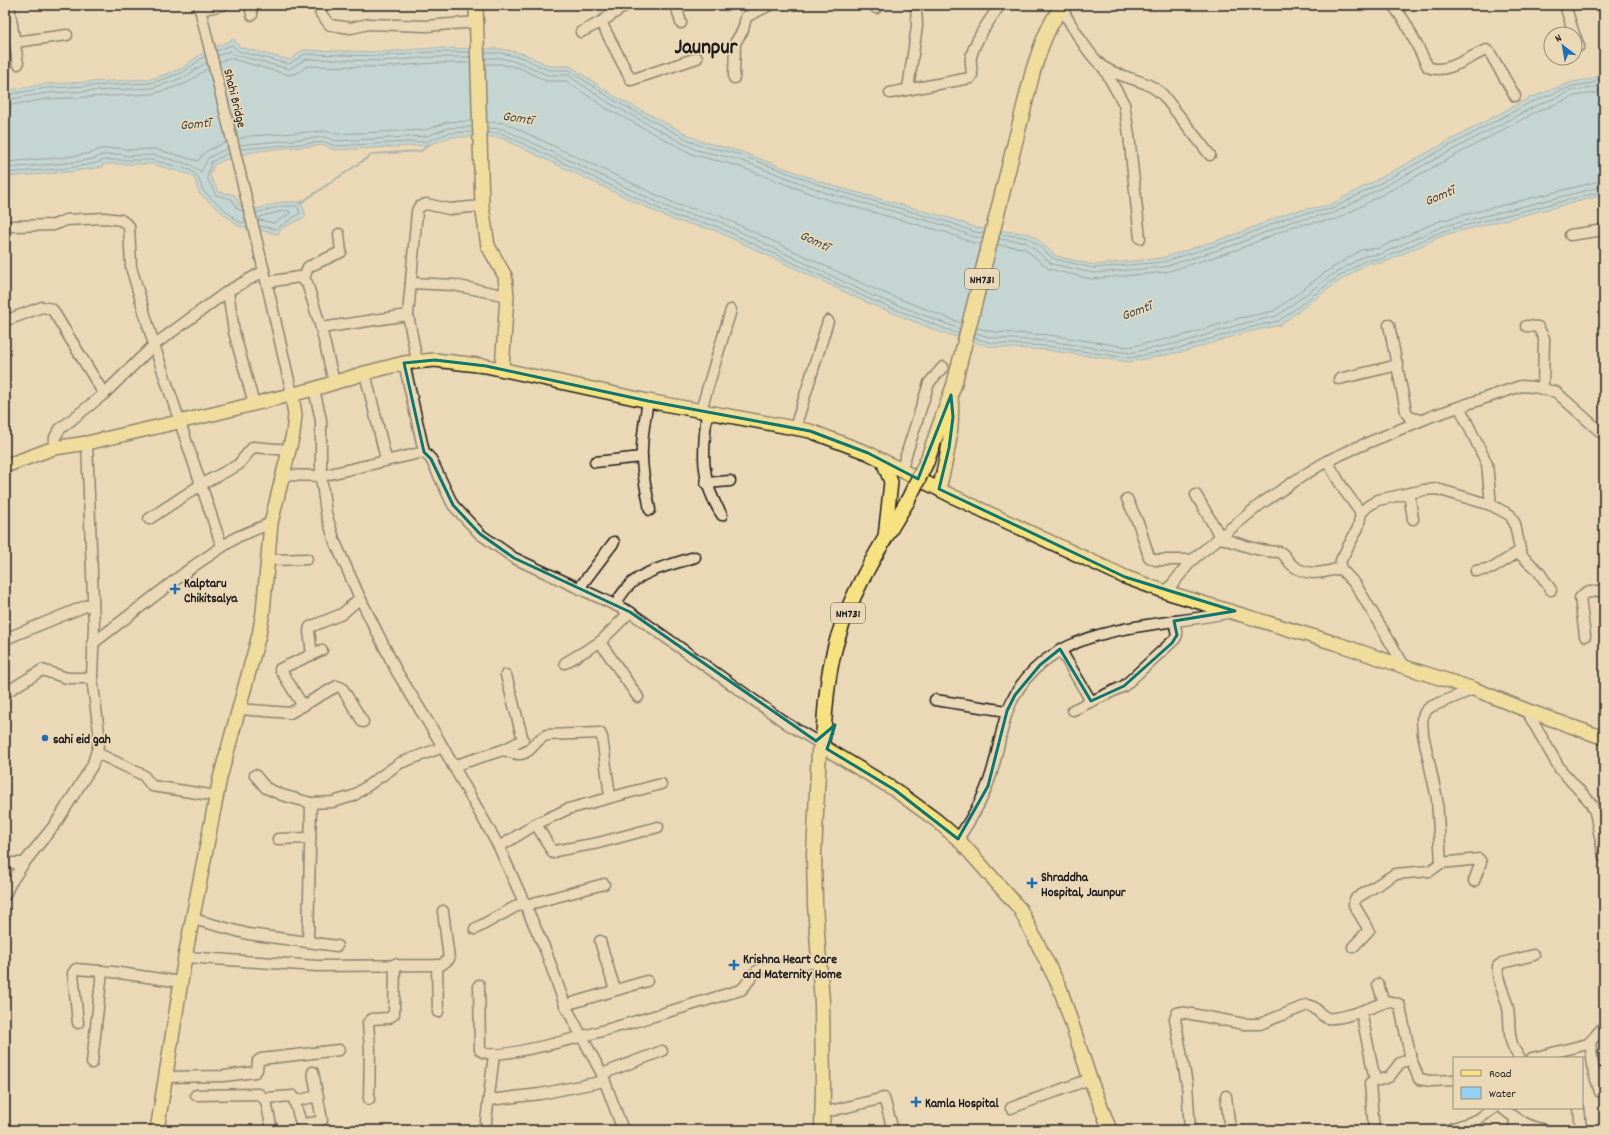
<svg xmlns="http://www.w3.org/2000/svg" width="1609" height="1135" viewBox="0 0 1609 1135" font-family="Dekko,sans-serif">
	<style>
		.water { fill: #94d0f4; stroke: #64889e }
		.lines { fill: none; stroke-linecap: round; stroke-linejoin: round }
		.shore { stroke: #4c6472; stroke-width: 1 }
		.stream { stroke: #64889e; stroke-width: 2 }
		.minor-casing { stroke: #1c1c1c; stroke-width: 13 }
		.major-casing { stroke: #1c1c1c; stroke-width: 16 }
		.highway-casing { stroke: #1c1c1c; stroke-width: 17 }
		.minor { stroke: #ebd8b6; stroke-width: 10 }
		.major { stroke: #f7e281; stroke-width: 13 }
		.highway { stroke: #f7e281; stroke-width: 14 }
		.highway-bridge-casing { stroke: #1c1c1c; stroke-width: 17; stroke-linecap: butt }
		.highway-bridge { stroke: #f7e281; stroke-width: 14 }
		.marked { fill: none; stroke: #0f766e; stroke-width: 3; stroke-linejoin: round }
		.poi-dot { fill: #1f6fb2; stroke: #ebd8b6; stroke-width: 1.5 }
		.labels { text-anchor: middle; stroke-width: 3.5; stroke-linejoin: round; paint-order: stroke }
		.shield { fill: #ebd8b6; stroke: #5a544a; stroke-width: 1 }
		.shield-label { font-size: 12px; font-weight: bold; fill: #1c1c1c }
		.street-label { font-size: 13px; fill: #1c1c1c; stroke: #ebd8b6 }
		.poi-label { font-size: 13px; font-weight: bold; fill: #1c1c1c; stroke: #ebd8b6; text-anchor: start }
		.water-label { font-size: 14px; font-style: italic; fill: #3a4952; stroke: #ebd8b6 }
		.town-label { font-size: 21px; font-weight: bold; fill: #1c1c1c; stroke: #ebd8b6 }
	</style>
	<rect width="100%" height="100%" fill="#ebd8b6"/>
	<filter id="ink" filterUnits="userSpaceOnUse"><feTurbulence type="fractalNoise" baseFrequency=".025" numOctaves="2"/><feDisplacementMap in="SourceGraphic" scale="8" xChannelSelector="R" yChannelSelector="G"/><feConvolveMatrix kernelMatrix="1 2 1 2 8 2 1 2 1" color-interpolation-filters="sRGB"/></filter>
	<g filter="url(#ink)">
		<path class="water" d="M234 39 239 47 290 60 303 50 382 52 434 48 501 49 525 54 549 66H570L614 96 700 141 739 151 830 185 953 219 976 228 1031 234 1056 256 1094 265 1162 258 1234 235 1290 212 1330 205 1527 99 1572 82 1592 79 1604 72V195L1444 235 1383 263H1368L1335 284 1280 325 1244 333 1186 351 1129 362 1047 350 992 347 940 332 868 303 714 230 673 220 499 137H450L429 145 334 150 325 145C288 149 248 147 214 165L210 176 219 192 235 195 240 206 256 209 282 202H301L306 216 281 229 278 234 238 226 199 193 195 179 188 174 152 164H103L102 167 69 172 5 177V91L46 84 151 79 181 69 204 52Z"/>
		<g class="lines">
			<g class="shore">
				<path d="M216 51 232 45 238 51 289 64 305 54 382 56 434 52H470"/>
				<path d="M485 53H500L524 58 548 70H569L612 99 698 145 738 154 828 188 951 223 975 232 984 233"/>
				<path d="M218 56 230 51 236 55 289 69 306 59 382 61 434 57H470"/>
				<path d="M485 58H500L522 63 547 75H568L609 103 696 150 737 159 827 193 950 227 974 237 983 238"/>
				<path d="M219 62 229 58 289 75 297 73 308 66 382 67 434 63H470"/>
				<path d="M485 64H499L520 68 546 81H566L606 108 694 155 735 165 825 199 948 233 973 243 981 244"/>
				<path d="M5 95 46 88 151 83 182 73 205 56"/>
				<path d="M5 100 47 93 152 88 185 77 207 62"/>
				<path d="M5 106 47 99 153 94 187 83 208 68"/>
				<path d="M487 122 505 123 678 205 720 216 874 289 961 323"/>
				<path d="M487 128 503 129 676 211 718 221 871 295 960 329"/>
				<path d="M487 133H501L674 216 716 226 869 299 959 334"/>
				<path d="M238 139 250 136 325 131 337 134 426 130 447 122 472 121"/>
				<path d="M239 145 325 137 336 141 427 136 448 128 472 127"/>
				<path d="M240 149 325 142 335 146 428 141 449 133 472 132"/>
				<path d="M229 153 211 162 207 178 216 195 232 199 237 209 243 211"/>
				<path d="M5 162 67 157 92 153 100 149 120 148 128 150 155 149 198 161 205 152 226 142"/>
				<path d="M5 168 68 163 94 159 101 155 120 154 127 156 154 155 191 165 201 172 208 158 228 148"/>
				<path d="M5 173 69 168 97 163 103 160H152L190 170 198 177 203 191 239 222 246 223"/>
				<path d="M283 211H289L291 213 274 223 259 220 260 217Z"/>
				<path d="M256 213 282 206H297L300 213 276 229 259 226"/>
				<path d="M1000 234 1029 238 1054 259 1093 268 1163 262 1236 239 1291 216 1332 209 1529 103 1573 86 1593 83 1604 76"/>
				<path d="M999 239 1026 242 1052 264 1093 273 1164 267 1237 244 1293 221 1334 213 1531 108 1574 90 1594 88 1604 82"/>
				<path d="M997 245 1024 248 1049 269 1091 279 1166 272 1239 249 1294 226 1337 219 1534 113 1575 96 1596 93 1604 89"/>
				<path d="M977 328 994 332 1049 335 1128 347 1182 336 1240 318 1274 311 1326 272 1361 250 1379 248 1439 221 1604 180"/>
				<path d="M975 333 993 338 1048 341 1129 353 1184 342 1241 324 1277 316 1329 277 1364 256 1381 254 1441 227 1604 186"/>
				<path d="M974 338 992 343 1047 346 1129 358 1185 347 1243 329 1279 321 1332 281 1366 260 1382 259 1443 231 1604 191"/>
			</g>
			<path class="stream" d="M299 204 373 154 421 151 429 144"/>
			<defs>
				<g id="minor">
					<path d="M9 5 18 64"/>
					<path d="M199 5 264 271 292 394"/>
					<path d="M250 5 252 15"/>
					<path d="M318 5 321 14 330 25 351 28 369 24 426 26 477 22"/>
					<path d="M676 5 681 23"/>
					<path d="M875 5 876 8"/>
					<path d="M1060 5C1068 20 1091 60 1105 68 1125 80 1145 78 1163 95L1210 155"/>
					<path d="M1393 5 1405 22 1428 67C1446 75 1469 57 1486 50L1490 53 1515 96"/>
					<path d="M1565 5 1574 34"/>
					<path d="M200 10 223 5"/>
					<path d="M601 22 631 80 697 58"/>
					<path d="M581 32 601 22 626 5"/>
					<path d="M1575 36 1579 46"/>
					<path d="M15 42 67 35"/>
					<path d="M1103 67 1124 104 1129 135 1140 238"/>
					<path d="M734 78 735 43 743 30 746 17 770 5"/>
					<path d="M908 89 917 26 916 5"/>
					<path d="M890 93 970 78 972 75C972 70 970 62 971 57 976 38 989 21 1000 5"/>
					<path d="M12 226 54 225 66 220 105 218 121 220 129 226 131 267 154 345 222 547"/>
					<path d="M1570 235 1604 230"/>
					<path d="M304 279 308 267 341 252 339 234"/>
					<path d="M267 282 299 277 307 283 321 328 334 382"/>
					<path d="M411 283 454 285 507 296"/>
					<path d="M228 291 234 332 254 404"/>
					<path d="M5 319H10L42 307 52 309 104 394"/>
					<path d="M1389 325 1406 411 1409 417 1421 420"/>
					<path d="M1526 326 1538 327 1544 338 1543 388"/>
					<path d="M321 328 408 315"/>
					<path d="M417 361 408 315 417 211 419 207 426 204 449 209 482 206"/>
					<path d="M404 363 424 452"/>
					<path d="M365 373 386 459"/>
					<path d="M1339 379 1398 365"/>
					<path d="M314 389 321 420V476L326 513 335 542 360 598 397 672 436 735 499 847 545 949 565 1005 602 1074 623 1130"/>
					<path d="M648 401C645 420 641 438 642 457 642 475 647 492 650 510"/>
					<path d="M1460 408 1487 464 1491 505"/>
					<path d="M701 410 731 310"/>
					<path d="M707 411C703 449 699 481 722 515"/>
					<path d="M795 428 828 321"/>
					<path d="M54 448 55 437 60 429 104 394 154 345 228 291 264 271"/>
					<path d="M1327 461 1344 490 1361 513"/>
					<path d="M595 462 642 457"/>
					<path d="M901 471 929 383 943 367"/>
					<path d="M283 475 321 476 424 452 431 459 453 505 480 534 514 558 630 612 786 723 816 741"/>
					<path d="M706 483 730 481"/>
					<path d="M1409 493 1413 519"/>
					<path d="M1196 495 1221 538C1240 544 1260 552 1280 552 1286 555 1287 561 1292 565 1307 577 1323 573 1340 568"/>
					<path d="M1127 499 1139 525 1149 557 1155 560H1192"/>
					<path d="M149 519 202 484 238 465 253 447 289 450"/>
					<path d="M268 560 307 559"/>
					<path d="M1476 571 1493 568 1520 551"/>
					<path d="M580 587 614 542"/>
					<path d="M1166 592 1192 560 1262 503 1304 475 1327 461 1353 449 1432 416 1506 391 1521 386 1534 387 1556 392 1604 435"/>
					<path d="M616 605C630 571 663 568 695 557"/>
					<path d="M1585 636 1580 598 1585 593 1604 590"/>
					<path d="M5 639 93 603"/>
					<path d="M600 642 638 697"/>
					<path d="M92 644 195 565 237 537 271 523"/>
					<path d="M1060 649 1091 701"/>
					<path d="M312 655 309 631 310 627 342 614 360 598"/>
					<path d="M565 663 600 642 630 612"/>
					<path d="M1405 667 1356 585 1340 568 1341 560 1358 528 1361 513 1368 506 1378 500 1424 490 1437 489 1491 505 1510 515 1515 524 1521 555 1539 572 1551 590"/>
					<path d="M5 693 42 670 67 678H92"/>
					<path d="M935 700 1007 711"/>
					<path d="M303 706 280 669 322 650"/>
					<path d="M239 709 290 713 337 686 342 688 363 722"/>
					<path d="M1073 710 1124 686 1175 639 1177 635 1174 621"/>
					<path d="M1526 710 1560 769 1590 802 1595 812 1604 857"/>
					<path d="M503 750C508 751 514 754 519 754 530 755 536 738 547 735L600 733 602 737 610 796"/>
					<path d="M97 753 143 775 152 786 217 796"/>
					<path d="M453 766 503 750 523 740 506 675"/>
					<path d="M255 775 266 788 282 795 311 803 333 802 353 796 400 763 443 747"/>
					<path d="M536 824 553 853 555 851 598 843 658 827"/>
					<path d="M278 839 310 838"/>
					<path d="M958 839C969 822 980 805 987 786 997 763 999 734 1008 710 1042 620 1155 629 1232 612"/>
					<path d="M499 847 536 824 568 809 661 784"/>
					<path d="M5 863H24"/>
					<path d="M1441 863 1479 859 1481 862 1474 881"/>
					<path d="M5 895 10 884 24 863 56 823 92 766 98 747 99 732 92 678 94 625 87 443"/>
					<path d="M526 905 604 884"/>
					<path d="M193 919 248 934 337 946"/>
					<path d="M475 929 524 902"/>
					<path d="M600 941 615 990"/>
					<path d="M308 942 311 803"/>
					<path d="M1353 947 1369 930 1354 905 1355 899 1395 874 1430 871 1441 863 1437 799 1423 734 1422 719 1425 712 1430 707 1474 689"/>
					<path d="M185 957 317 966 441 965 449 959 443 911"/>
					<path d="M437 965 438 1012"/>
					<path d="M1378 984 1383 1000 1399 1004 1400 1007 1411 1059 1419 1079 1431 1081 1454 1080"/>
					<path d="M479 985 480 1050C493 1070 710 998 741 990 748 984 752 972 761 969L820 961"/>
					<path d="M565 1005 647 981"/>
					<path d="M1361 1011 1375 1080"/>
					<path d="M78 1023 73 973 76 969 113 972 181 982"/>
					<path d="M1590 1042 1594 1073 1600 1092"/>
					<path d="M1520 1058C1506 1041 1511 1026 1508 1008 1505 993 1496 981 1498 966L1502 963 1534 955"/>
					<path d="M1532 1058 1588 1044 1604 1026"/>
					<path d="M92 1063 102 971"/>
					<path d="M602 1074 662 1051"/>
					<path d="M166 1077 224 1076 255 1072 257 1070 258 1061 261 1059 339 1050"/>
					<path d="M196 1095 259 1094 266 1101 272 1130"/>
					<path d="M1226 1096 1230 1130"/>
					<path d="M265 1098 293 1096 303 1130"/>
					<path d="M369 1099 370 1049 368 1023 372 1019 389 1018 394 1014 395 964"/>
					<path d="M489 1100 540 1094 605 1081"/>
					<path d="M295 1101 318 1096"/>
					<path d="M1011 1108 1090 1079"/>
					<path d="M1502 1108C1515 1119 1529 1127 1546 1130"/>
					<path d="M1579 1108 1581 1130"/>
					<path d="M822 1113 884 1098 893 1130"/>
					<path d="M302 1124 318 1122 322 1120 313 1072"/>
					<path d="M485 1130 494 1054"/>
					<path d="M1190 1130 1187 1084 1175 1019 1177 1013 1181 1012 1244 1024H1260L1307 1005C1316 1005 1319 1016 1328 1018 1343 1020 1372 1007 1386 1002"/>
					<path d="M1374 1130 1370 1083 1389 1077 1400 1063 1411 1059"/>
					<path d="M1448 1130 1477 1120 1494 1108"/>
					<path d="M1514 1130 1515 1118"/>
				</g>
				<g id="major">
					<path d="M476 5 482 206 488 246 505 276 507 296 502 369"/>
					<path d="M883 461 891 482 885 537"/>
					<path d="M5 466 54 448 87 443 213 414 314 389 365 373 404 363 435 360 486 366 648 401 810 431 868 453 952 496 1125 577 1166 592 1338 644 1405 667 1474 689 1526 710 1604 738"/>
					<path d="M939 489C947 457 954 428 951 395"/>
					<path d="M827 749 895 790 936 820 958 839 1020 909 1060 988 1090 1079 1110 1130"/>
					<path d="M157 1130 185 957 220 778 259 635 263 612 271 523 293 434 295 415 292 394"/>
				</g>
				<g id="highway">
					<path d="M927 461 954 385 1033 71C1040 49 1048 23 1064 5"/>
					<path d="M823 738C825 714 826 689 831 665 842 606 877 551 908 500"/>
					<path d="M819 751 814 854 815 905 822 1002 823 1089 822 1130"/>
				</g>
			</defs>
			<use href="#minor" class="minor-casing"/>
			<use href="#major" class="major-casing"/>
			<use href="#highway" class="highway-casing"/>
			<use href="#minor" class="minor"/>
			<use href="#major" class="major"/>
			<use href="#highway" class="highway"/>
			<defs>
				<path id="highway-bridge" d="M908 500 927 461"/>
			</defs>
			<use href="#highway-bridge" class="highway-bridge-casing"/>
			<use href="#highway-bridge" class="highway-bridge"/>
		</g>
	</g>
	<path d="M0 0H1609V1135H0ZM435 360 486 366 648 401 810 431 868 453 918 479 951 395 953 417 949 448 939 489 1125 577 1235 611 1174 621 1177 635 1172 643 1124 686 1091 701 1060 649 1040 665 1015 695 1007 711 988 786 958 839 895 790 827 749 835 725 816 741 630 612 514 558 480 534 453 505 431 459 424 452 404 363Z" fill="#ebd8b6" fill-opacity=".55" fill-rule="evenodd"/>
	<path class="marked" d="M435 360 486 366 648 401 810 431 868 453 918 479 951 395 953 417 949 448 939 489 1125 577 1235 611 1174 621 1177 635 1172 643 1124 686 1091 701 1060 649 1040 665 1015 695 1007 711 988 786 958 839 895 790 827 749 835 725 816 741 630 612 514 558 480 534 453 505 431 459 424 452 404 363Z"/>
	<g class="poi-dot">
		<path d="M173 583h4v4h4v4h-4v4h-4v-4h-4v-4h4z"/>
		<circle cx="45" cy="738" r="4"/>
		<path d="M1030 877h4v4h4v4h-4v4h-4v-4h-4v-4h4z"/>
		<path d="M732 959h4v4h4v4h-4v4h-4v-4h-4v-4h4z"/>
		<path d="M914 1096h4v4h4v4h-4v4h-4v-4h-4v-4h4z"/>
	</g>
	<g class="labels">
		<g class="shield">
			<rect x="965" y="269" width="34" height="20" rx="3"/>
			<rect x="831" y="603" width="34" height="20" rx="3"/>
		</g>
		<g class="shield-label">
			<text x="982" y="283">NH731</text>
			<text x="848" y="617">NH731</text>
		</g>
		<g class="street-label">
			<text transform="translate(236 98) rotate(76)" y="5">Shahi Bridge</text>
		</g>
		<g class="poi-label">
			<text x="184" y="587">Kalptaru<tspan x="184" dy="15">Chikitsalya</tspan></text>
			<text x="53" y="743">sahi eid gah</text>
			<text x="1041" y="881">Shraddha<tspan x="1041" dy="15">Hospital, Jaunpur</tspan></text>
			<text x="743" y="963">Krishna Heart Care<tspan x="743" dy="15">and Maternity Home</tspan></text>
			<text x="925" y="1107">Kamla Hospital</text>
		</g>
		<g class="water-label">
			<text transform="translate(518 117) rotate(9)" y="5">Gomtī</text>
			<text transform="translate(195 123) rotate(-5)" y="5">Gomtī</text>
			<text transform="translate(1439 195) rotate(-23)" y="5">Gomtī</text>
			<text transform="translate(815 240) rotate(26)" y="5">Gomtī</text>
			<text transform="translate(1136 310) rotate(-20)" y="5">Gomtī</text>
		</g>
		<g class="town-label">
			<text x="706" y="53">Jaunpur</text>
		</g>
	</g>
	<rect width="1609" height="1135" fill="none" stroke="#ebd8b6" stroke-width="20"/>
	<rect x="10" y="10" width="1589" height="1115" fill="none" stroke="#1c1c1c" stroke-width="1.5" filter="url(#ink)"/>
	<rect x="1453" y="1057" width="130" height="52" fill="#ebd8b6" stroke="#988d78"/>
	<rect x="1461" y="1070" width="20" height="6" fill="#f7e281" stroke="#988d78"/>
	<text x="1489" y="1077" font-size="12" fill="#1c1c1c">Road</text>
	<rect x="1461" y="1087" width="20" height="12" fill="#94d0f4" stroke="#988d78"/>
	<text x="1489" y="1097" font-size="12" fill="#1c1c1c">Water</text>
	<g transform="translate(1563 46) rotate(329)"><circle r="19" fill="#ebd8b6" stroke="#988d78"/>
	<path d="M0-3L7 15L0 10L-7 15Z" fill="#1f6fb2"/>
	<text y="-6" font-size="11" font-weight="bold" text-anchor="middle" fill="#1c1c1c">N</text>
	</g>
</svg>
